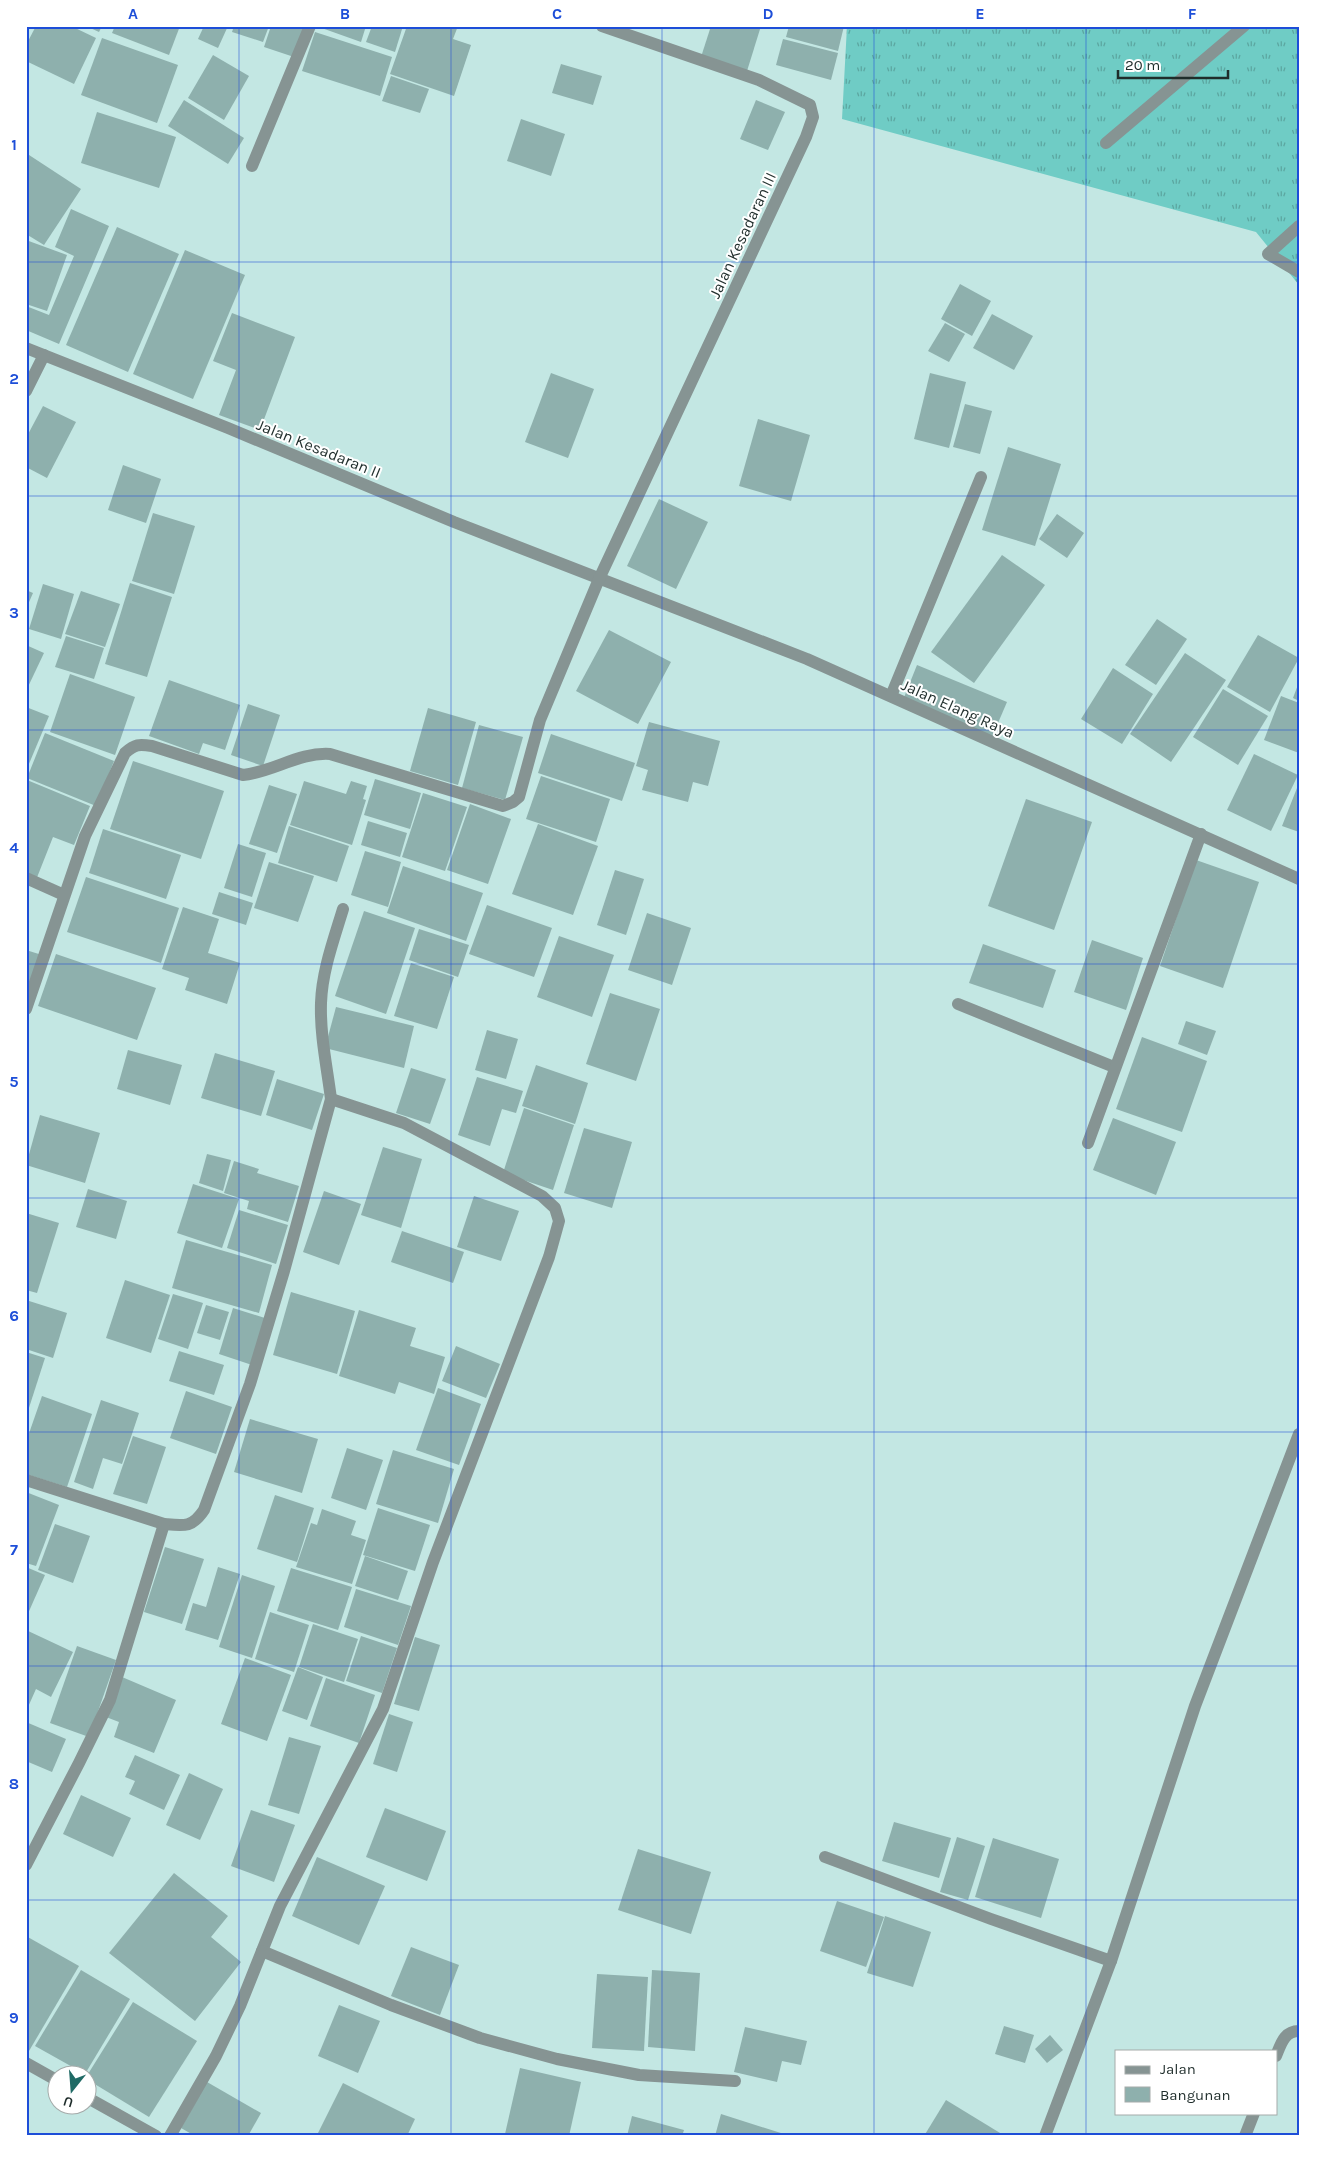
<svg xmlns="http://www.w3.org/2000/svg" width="1325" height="2162" viewBox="0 0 1325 2162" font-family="Karla,sans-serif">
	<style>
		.grass { fill: url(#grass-tufts) }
		.building { fill: #8eb0ad }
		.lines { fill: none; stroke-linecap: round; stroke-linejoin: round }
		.street { stroke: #869493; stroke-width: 12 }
		.grid { fill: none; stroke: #1d4ed8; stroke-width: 1; stroke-opacity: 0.55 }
		.labels { text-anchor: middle; stroke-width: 4; stroke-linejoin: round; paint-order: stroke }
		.street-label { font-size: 16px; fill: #1f2d2b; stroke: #fff }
		.neatline { fill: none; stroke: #1d4ed8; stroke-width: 2 }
		.grid-label { font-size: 16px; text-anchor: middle; font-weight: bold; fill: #1d4ed8 }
	</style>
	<defs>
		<pattern id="grass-tufts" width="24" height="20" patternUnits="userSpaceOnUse" patternTransform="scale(1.25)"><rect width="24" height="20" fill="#6fccc5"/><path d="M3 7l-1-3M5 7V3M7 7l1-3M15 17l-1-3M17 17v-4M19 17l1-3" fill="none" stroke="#5ba6a0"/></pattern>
	</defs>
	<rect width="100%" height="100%" fill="#c3e7e3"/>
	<path class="grass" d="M847 26H1299V285L1256 232 842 119Z"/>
	<g class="building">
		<path d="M36 26H71L96 38 74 84 26 61V45Z"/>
		<path d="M86 26H102L99 32Z"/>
		<path d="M115 26H180L169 55 112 33Z"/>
		<path d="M204 26H228L218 48 198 39Z"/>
		<path d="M234 26H269L263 42 232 32Z"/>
		<path d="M271 26H308L297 58 264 47Z"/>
		<path d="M316 26H366L361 42Z"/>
		<path d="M372 26H403L395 52 366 42Z"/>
		<path d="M407 26H458L453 39 471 45 454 96 390 74Z"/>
		<path d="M711 26H761L747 71 701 57Z"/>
		<path d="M789 26H844L838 51 786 37Z"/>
		<path d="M315 32 392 57 380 96 302 71Z"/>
		<path d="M102 38 178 65 157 123 81 95Z"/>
		<path d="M783 39 838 53 831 80 776 65Z"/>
		<path d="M213 55 249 76 224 120 188 98Z"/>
		<path d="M561 64 602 76 593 105 552 93Z"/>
		<path d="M391 76 429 89 420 113 382 101Z"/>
		<path d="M184 100 244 138 228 164 168 126Z"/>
		<path d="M756 100 785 112 768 150 740 139Z"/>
		<path d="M97 112 176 137 159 188 81 163Z"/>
		<path d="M521 119 565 134 551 176 507 161Z"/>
		<path d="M26 153 81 189 44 245 26 234Z"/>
		<path d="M71 209 109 226 59 344 26 330V306L49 315 74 256 55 247Z"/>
		<path d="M117 227 179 254 128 372 66 345Z"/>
		<path d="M26 240 67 255 47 311 26 304Z"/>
		<path d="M185 250 245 275 193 399 133 374Z"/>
		<path d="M960 284 991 301 972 336 941 319Z"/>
		<path d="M232 313 295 337 260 430 219 415 236 370 213 361Z"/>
		<path d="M992 314 1033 336 1014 370 973 348Z"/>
		<path d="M945 323 965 334 949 362 928 351Z"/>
		<path d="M551 373 594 389 568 458 525 442Z"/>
		<path d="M930 373 966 382 949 448 914 439Z"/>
		<path d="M965 404 992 411 980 454 953 447Z"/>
		<path d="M43 406 76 422 47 478 26 467V438Z"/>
		<path d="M758 419 810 435 791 501 739 486Z"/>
		<path d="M1008 447 1061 464 1035 546 982 530Z"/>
		<path d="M123 465 161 479 146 523 108 510Z"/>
		<path d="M659 499 708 522 676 589 627 566Z"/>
		<path d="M153 513 195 526 174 594 132 581Z"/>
		<path d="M1057 514 1084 533 1067 558 1039 539Z"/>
		<path d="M1002 555 1045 585 974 683 931 652Z"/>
		<path d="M130 583 172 597 147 677 105 664Z"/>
		<path d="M43 584 74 594 61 639 29 629Z"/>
		<path d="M26 590 33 593 26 609Z"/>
		<path d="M81 591 120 604 105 647 65 634Z"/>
		<path d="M1157 619 1187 639 1156 685 1125 665Z"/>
		<path d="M609 630 671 662 638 724 576 691Z"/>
		<path d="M1258 635 1299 658 1270 712 1227 687Z"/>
		<path d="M66 636 104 648 94 679 55 667Z"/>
		<path d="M26 645 44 653 26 691Z"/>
		<path d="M1185 653 1226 680 1171 762 1130 734Z"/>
		<path d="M917 665 1007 702 992 737 903 700Z"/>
		<path d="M1113 668 1153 694 1122 744 1081 719Z"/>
		<path d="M70 674 135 697 115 755 50 732Z"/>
		<path d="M169 680 240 705 225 750 203 743 199 754 149 736Z"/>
		<path d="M1299 682V701L1293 698Z"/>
		<path d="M1223 689 1268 716 1238 765 1193 737Z"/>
		<path d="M1281 696 1299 703V753L1264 740Z"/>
		<path d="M248 704 280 715 263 766 231 755Z"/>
		<path d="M26 707 49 716 26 771Z"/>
		<path d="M428 708 476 722 458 785 410 771Z"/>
		<path d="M649 722 720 741 708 786 693 782 688 802 642 790 648 770 636 766Z"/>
		<path d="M479 725 523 737 505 800 462 788Z"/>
		<path d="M45 733 114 761 96 806 27 778Z"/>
		<path d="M551 734 635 763 622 801 538 773Z"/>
		<path d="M1254 754 1298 775 1271 831 1227 810Z"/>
		<path d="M133 761 224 791 201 859 110 829Z"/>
		<path d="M541 776 610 799 596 842 526 819Z"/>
		<path d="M375 779 421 793 410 829 364 815Z"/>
		<path d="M27 780 90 806 74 845 53 837 36 880 26 876Z"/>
		<path d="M304 781 346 794 351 781 367 786 363 799 366 800 352 845 290 825Z"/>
		<path d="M1299 783V832L1282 826Z"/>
		<path d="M269 785 297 794 277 853 249 844Z"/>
		<path d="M423 793 467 807 445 871 402 857Z"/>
		<path d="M1026 799 1092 822 1054 930 988 906Z"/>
		<path d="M470 804 511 819 488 884 447 870Z"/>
		<path d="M368 821 407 833 400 857 361 845Z"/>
		<path d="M538 824 598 846 573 915 512 894Z"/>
		<path d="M289 826 349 846 337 882 278 863Z"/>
		<path d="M103 829 181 855 166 899 89 873Z"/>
		<path d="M238 844 266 853 252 897 224 888Z"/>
		<path d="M365 851 401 862 388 907 351 895Z"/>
		<path d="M1196 860 1259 882 1223 988 1160 966Z"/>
		<path d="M269 862 314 876 298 922 254 908Z"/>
		<path d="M403 866 483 893 466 941 387 913Z"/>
		<path d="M615 870 644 879 626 935 597 925Z"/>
		<path d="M86 877 179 908 161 963 67 932Z"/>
		<path d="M219 892 253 903 246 925 212 914Z"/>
		<path d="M487 905 552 928 534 977 469 954Z"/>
		<path d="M183 907 219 919 208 953 240 963 227 1004 185 990 189 978 162 969Z"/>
		<path d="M364 911 415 928 386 1014 335 996Z"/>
		<path d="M647 913 691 928 672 985 628 970Z"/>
		<path d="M419 929 469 945 458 977 409 960Z"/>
		<path d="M559 936 614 955 592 1017 537 997Z"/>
		<path d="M1092 940 1143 958 1126 1010 1074 992Z"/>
		<path d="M983 944 1056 970 1043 1008 969 983Z"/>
		<path d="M26 950 42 955 32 986 26 985Z"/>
		<path d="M56 954 156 988 137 1040 38 1006Z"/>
		<path d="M411 963 454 977 437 1029 394 1016Z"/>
		<path d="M610 993 660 1009 636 1081 586 1064Z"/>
		<path d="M336 1007 414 1026 404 1068 325 1048Z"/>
		<path d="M1186 1021 1216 1031 1207 1055 1178 1044Z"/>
		<path d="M487 1030 518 1039 506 1079 475 1070Z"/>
		<path d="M1142 1037 1207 1061 1182 1132 1116 1109Z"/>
		<path d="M128 1050 182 1065 170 1105 117 1089Z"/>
		<path d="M215 1053 275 1071 261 1116 201 1098Z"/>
		<path d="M536 1065 588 1083 575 1124 522 1106Z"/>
		<path d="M411 1068 446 1079 430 1124 396 1113Z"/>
		<path d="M477 1077 523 1091 516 1113 502 1109 490 1146 458 1135Z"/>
		<path d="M277 1079 324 1094 312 1130 266 1115Z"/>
		<path d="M524 1108 574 1125 553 1190 503 1173Z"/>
		<path d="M40 1115 100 1133 85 1183 26 1165Z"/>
		<path d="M1113 1118 1176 1142 1156 1195 1093 1170Z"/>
		<path d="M584 1128 632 1142 612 1208 564 1193Z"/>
		<path d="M383 1147 422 1159 401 1228 361 1215Z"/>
		<path d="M207 1154 231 1160 223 1191 199 1183Z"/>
		<path d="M234 1161 259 1169 257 1173 299 1186 288 1222 247 1209 249 1201 224 1193Z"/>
		<path d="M193 1184 239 1199 222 1248 177 1233Z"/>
		<path d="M88 1189 127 1201 116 1239 76 1227Z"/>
		<path d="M324 1191 361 1204 339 1265 303 1252Z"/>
		<path d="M474 1196 519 1211 501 1261 457 1247Z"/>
		<path d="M239 1210 288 1225 276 1264 227 1248Z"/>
		<path d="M26 1213 59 1223 37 1293 26 1290Z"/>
		<path d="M402 1231 464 1252 453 1283 391 1262Z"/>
		<path d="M186 1240 272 1265 259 1313 172 1288Z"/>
		<path d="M125 1280 170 1295 151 1353 106 1338Z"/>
		<path d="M291 1292 355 1311 337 1374 273 1355Z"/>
		<path d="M173 1294 203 1303 188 1349 158 1339Z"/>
		<path d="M26 1300 67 1313 53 1358 26 1349Z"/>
		<path d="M206 1305 229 1312 220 1340 197 1333Z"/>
		<path d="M233 1308 268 1319 252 1365 219 1354Z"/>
		<path d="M359 1310 416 1328 410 1346 445 1357 434 1394 399 1382 395 1394 339 1376Z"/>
		<path d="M456 1346 500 1364 486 1398 442 1381Z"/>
		<path d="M179 1351 224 1365 214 1395 169 1381Z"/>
		<path d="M26 1352 45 1358 27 1414H26Z"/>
		<path d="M438 1388 481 1404 459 1465 416 1450Z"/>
		<path d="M186 1391 232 1407 216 1454 170 1438Z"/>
		<path d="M42 1396 92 1414 67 1487 26 1474V1442Z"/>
		<path d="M101 1400 139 1413 122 1464 103 1458 93 1489 74 1482Z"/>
		<path d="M250 1419 318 1439 302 1493 234 1472Z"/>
		<path d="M133 1436 166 1447 147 1504 113 1494Z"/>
		<path d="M347 1448 383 1460 366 1510 331 1498Z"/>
		<path d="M393 1450 454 1469 438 1523 376 1504Z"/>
		<path d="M26 1492 59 1505 36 1566 26 1563Z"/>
		<path d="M275 1495 314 1508 297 1562 257 1549Z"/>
		<path d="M378 1508 430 1525 415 1571 363 1555Z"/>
		<path d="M322 1509 356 1521 351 1535 366 1540 352 1584 296 1567 311 1523 317 1525Z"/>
		<path d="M55 1524 90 1536 73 1583 38 1570Z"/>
		<path d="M165 1547 204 1559 182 1624 144 1612Z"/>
		<path d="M365 1556 408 1571 398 1600 355 1586Z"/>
		<path d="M26 1567 45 1575 26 1618Z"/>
		<path d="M218 1567 240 1574 218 1640 185 1630 193 1603 206 1607Z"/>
		<path d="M291 1568 352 1587 338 1630 277 1611Z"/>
		<path d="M242 1575 275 1586 252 1658 219 1647Z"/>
		<path d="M356 1589 411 1606 398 1645 344 1627Z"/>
		<path d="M270 1612 309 1625 294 1672 255 1659Z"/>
		<path d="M313 1624 358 1639 344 1682 299 1667Z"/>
		<path d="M26 1630 73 1652 51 1697 36 1689 28 1707 26 1706Z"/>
		<path d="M361 1636 397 1648 382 1693 346 1681Z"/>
		<path d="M415 1637 440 1645 419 1711 394 1704Z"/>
		<path d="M77 1646 116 1660 89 1737 50 1723Z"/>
		<path d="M245 1658 291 1675 267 1741 221 1724Z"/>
		<path d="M298 1667 323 1677 307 1720 282 1711Z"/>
		<path d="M122 1677 176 1700 154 1753 114 1737 119 1722 106 1717Z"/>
		<path d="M326 1678 375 1695 359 1743 310 1726Z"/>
		<path d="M389 1714 413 1722 397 1772 373 1764Z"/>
		<path d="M26 1722 66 1739 52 1772 26 1761Z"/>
		<path d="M289 1737 321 1746 299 1814 268 1805Z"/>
		<path d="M135 1755 180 1775 164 1810 129 1794 135 1781 125 1777Z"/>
		<path d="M189 1773 223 1789 200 1840 166 1825Z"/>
		<path d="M81 1795 131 1818 113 1857 63 1834Z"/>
		<path d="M385 1808 446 1831 427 1881 366 1857Z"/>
		<path d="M251 1810 295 1825 274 1882 231 1866Z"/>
		<path d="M894 1822 951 1838 939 1878 882 1861Z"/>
		<path d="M957 1837 985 1846 968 1900 940 1892Z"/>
		<path d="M993 1838 1059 1859 1041 1918 975 1897Z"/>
		<path d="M638 1849 711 1872 691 1934 618 1910Z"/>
		<path d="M317 1857 385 1886 359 1945 292 1916Z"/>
		<path d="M174 1873 228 1916 211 1937 241 1962 195 2021 109 1953Z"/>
		<path d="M837 1901 884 1917 866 1967 820 1951Z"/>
		<path d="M885 1916 931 1932 913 1987 867 1973Z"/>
		<path d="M26 1936 79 1966 29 2051 26 2049Z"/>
		<path d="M411 1947 459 1965 440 2015 391 1996Z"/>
		<path d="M81 1970 130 1999 85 2074 35 2046Z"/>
		<path d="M652 1970 700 1973 695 2051 648 2047Z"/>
		<path d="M597 1974 648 1977 644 2051 592 2048Z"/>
		<path d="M133 2002 197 2041 149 2117 88 2080V2074Z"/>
		<path d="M339 2005 380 2021 358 2073 318 2056Z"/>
		<path d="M1004 2026 1034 2035 1025 2063 995 2054Z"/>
		<path d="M745 2027 807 2041 801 2065 782 2061 777 2082 734 2072Z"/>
		<path d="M1050 2035 1063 2050 1047 2063 1035 2049Z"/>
		<path d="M520 2068 581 2082 569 2136 505 2134Z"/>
		<path d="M207 2082 261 2113 248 2136H195L181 2128Z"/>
		<path d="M343 2083 415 2119 407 2136H323L318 2133Z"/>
		<path d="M946 2100 1005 2136H924Z"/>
		<path d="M721 2114 784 2134V2136H715Z"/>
		<path d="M632 2116 684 2130 682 2136H627Z"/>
	</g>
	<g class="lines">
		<g class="street">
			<path d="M1106 143 1244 26"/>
			<path d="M252 166 310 26"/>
			<path d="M1299 226 1268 254 1299 272"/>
			<path d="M26 348 228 428 454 522 807 659 1299 879"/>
			<path d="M26 391 44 355"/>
			<path d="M891 696 981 477"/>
			<path d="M26 878 64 895"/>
			<path d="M958 1004 1114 1067"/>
			<path d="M26 1009 85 836 125 753C135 744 139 744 152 746L243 775C273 772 299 752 330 754L503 806 513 802 519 797 540 720 599 579 806 137 813 117 810 105 759 80 602 26"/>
			<path d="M331 1099C327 1067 320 1036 321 1003 322 971 334 939 343 909"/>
			<path d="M1088 1143 1201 834"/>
			<path d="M26 1480 164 1524C184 1526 192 1528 204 1510L250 1384 284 1271 331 1099 404 1123 542 1196 555 1208 559 1221 549 1257 433 1562 383 1709 280 1906 240 2006 216 2056 170 2136"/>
			<path d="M825 1857 991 1919 1111 1961"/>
			<path d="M26 1865 79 1763 110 1700 164 1524"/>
			<path d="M262 1951 391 2005 480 2038 557 2059 639 2075 735 2081"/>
			<path d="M1276 2056C1281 2044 1284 2031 1299 2031"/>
			<path d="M26 2063 58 2081"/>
			<path d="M88 2098 156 2136"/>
			<path d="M1045 2136 1111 1961 1195 1706 1299 1434"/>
			<path d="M1245 2136 1254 2113"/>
		</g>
	</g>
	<path class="grid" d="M239 26V2136M451 26V2136M662 26V2136M874 26V2136M1086 26V2136M26 262H1299M26 496H1299M26 730H1299M26 964H1299M26 1198H1299M26 1432H1299M26 1666H1299M26 1900H1299"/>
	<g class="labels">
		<g class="street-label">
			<text transform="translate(742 235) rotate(-65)" y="6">Jalan Kesadaran III</text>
			<text transform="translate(319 448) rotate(22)" y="6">Jalan Kesadaran II</text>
			<text transform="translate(958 708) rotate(24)" y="6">Jalan Elang Raya</text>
		</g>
	</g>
	<rect width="1325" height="2162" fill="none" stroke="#ffffff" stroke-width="55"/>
	<rect x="1115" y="2050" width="162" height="65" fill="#ffffff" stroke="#a5abaa"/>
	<rect x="1125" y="2066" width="25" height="8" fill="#869493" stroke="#a5abaa"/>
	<text x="1160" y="2074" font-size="15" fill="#1f2d2b">Jalan</text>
	<rect x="1125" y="2087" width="25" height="15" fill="#8eb0ad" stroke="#a5abaa"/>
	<text x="1160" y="2100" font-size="15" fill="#1f2d2b">Bangunan</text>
	<g transform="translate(72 2090) rotate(197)"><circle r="24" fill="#ffffff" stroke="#a5abaa"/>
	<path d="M0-4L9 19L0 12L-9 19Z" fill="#1f6a65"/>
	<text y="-8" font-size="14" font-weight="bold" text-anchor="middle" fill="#1f2d2b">U</text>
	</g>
	<path d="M1118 70v8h110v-8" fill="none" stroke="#1f2d2b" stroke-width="2.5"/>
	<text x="1125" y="70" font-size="15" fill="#1f2d2b" stroke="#ffffff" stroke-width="4" paint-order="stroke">20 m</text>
	<rect x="28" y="28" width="1270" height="2106" class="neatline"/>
	<g class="grid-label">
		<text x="133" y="19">A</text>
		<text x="345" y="19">B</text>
		<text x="557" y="19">C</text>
		<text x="768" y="19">D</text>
		<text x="980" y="19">E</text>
		<text x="1192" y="19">F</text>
		<text x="14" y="150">1</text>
		<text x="14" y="384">2</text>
		<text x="14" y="618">3</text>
		<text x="14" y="853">4</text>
		<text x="14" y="1087">5</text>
		<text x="14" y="1321">6</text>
		<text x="14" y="1555">7</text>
		<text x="14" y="1789">8</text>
		<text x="14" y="2023">9</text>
	</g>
</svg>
